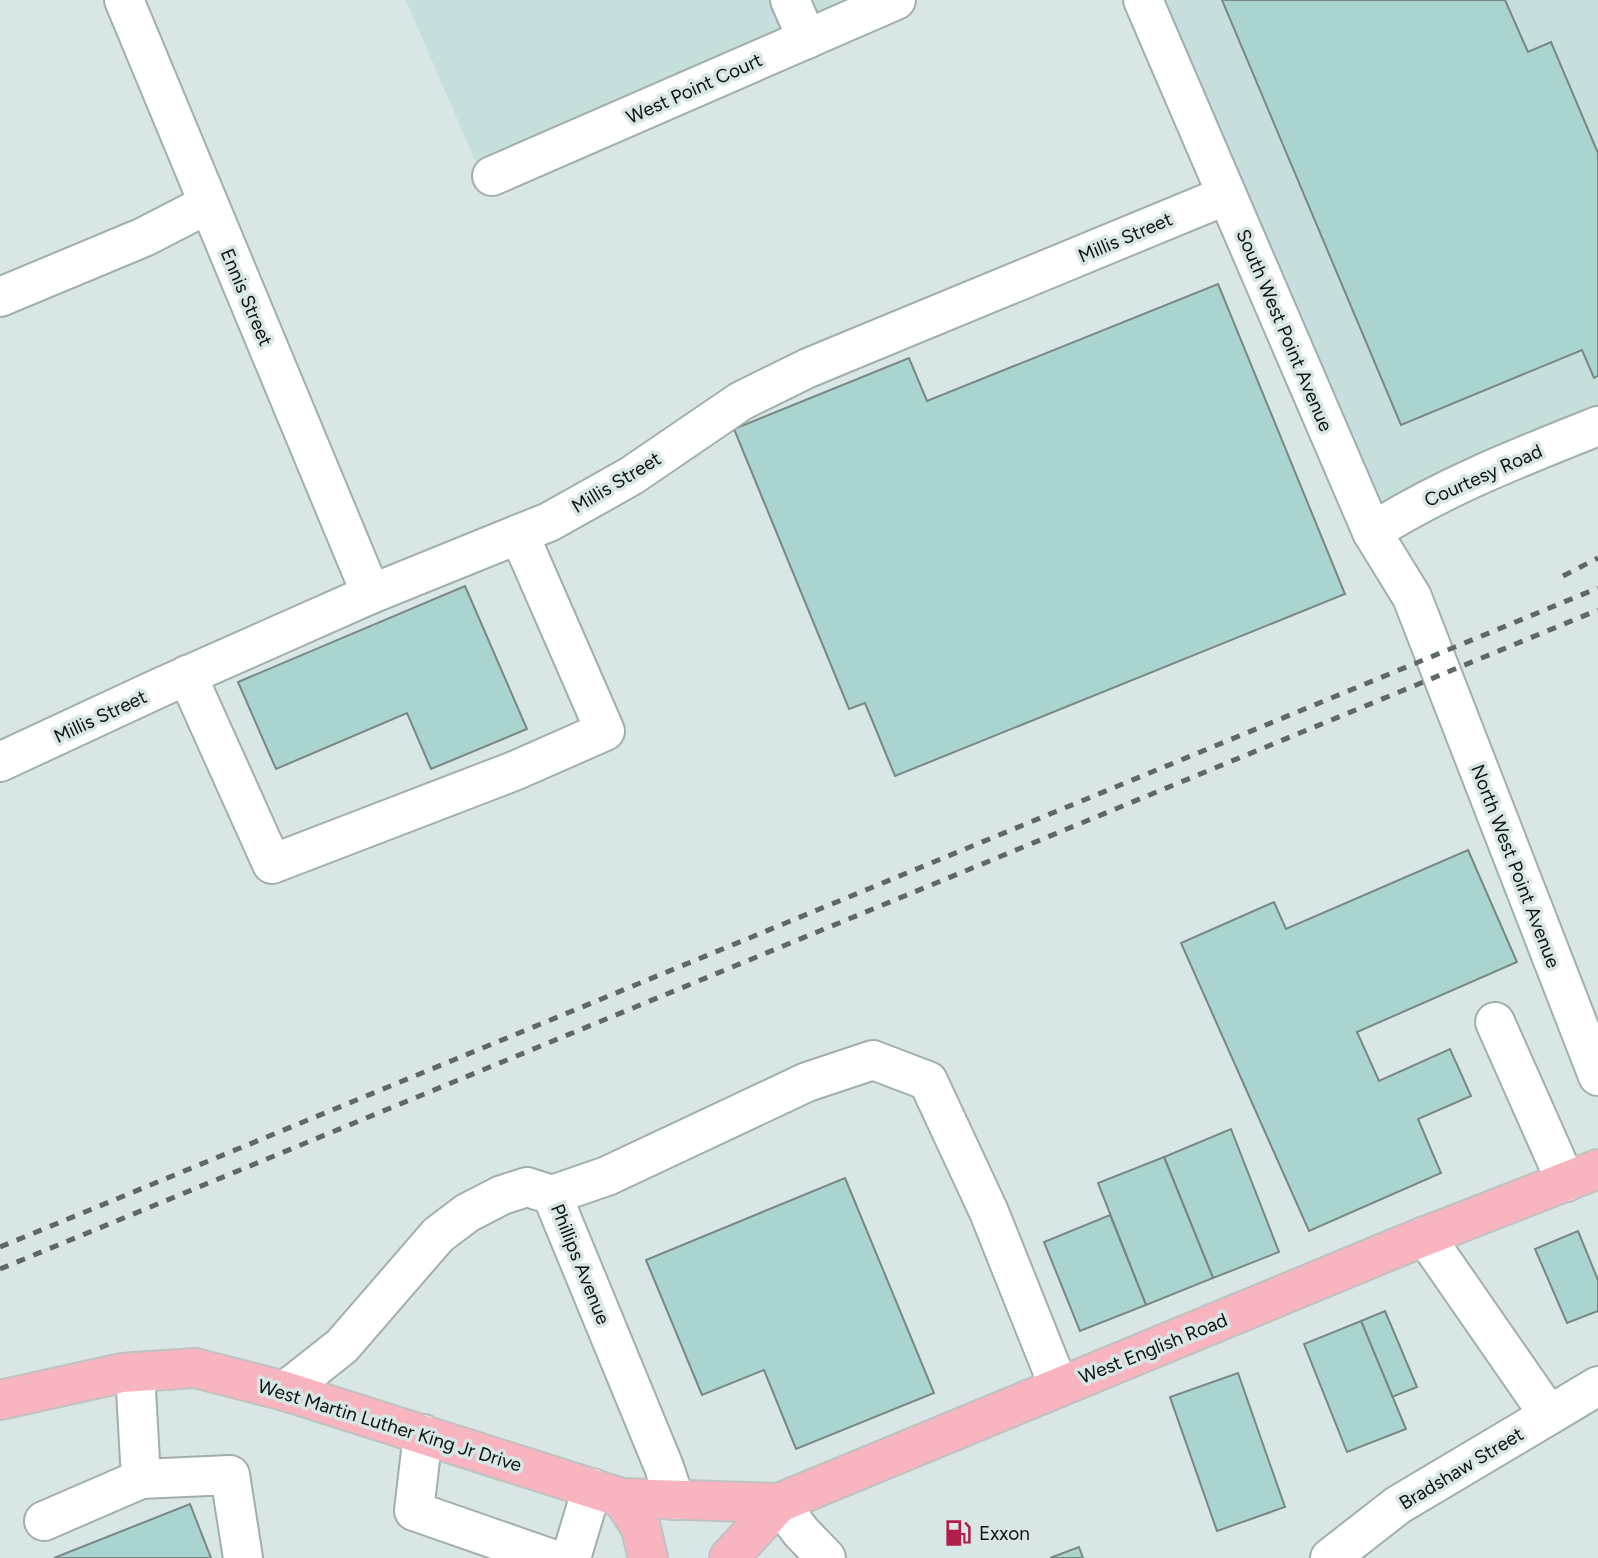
<svg xmlns="http://www.w3.org/2000/svg" width="1598" height="1558" viewBox="0 0 1598 1558" font-family="Figtree,sans-serif">
	<style>
		.built { fill: #c6dfdc }
		.building { fill: #a9d4d0; stroke: #798785; stroke-width: 2 }
		.lines { fill: none; stroke-linecap: round; stroke-linejoin: round }
		.minor-casing { stroke: #a0afad; stroke-width: 42 }
		.major-casing { stroke: #c0c1c1; stroke-width: 42 }
		.minor { stroke: #fff; stroke-width: 38 }
		.major { stroke: #f8b5c0; stroke-width: 38 }
		.rail { stroke: #5f6868; stroke-width: 5; stroke-dasharray: 9 9; stroke-linecap: butt }
		.labels { text-anchor: middle; stroke-width: 7; stroke-linejoin: round; paint-order: stroke }
		.street-label { font-size: 19px; fill: #0d1212; stroke: #d8e7e6 }
		.poi-label { font-size: 19px; fill: #0d1212; stroke: #d8e7e6; text-anchor: start }
	</style>
	<rect width="100%" height="100%" fill="#d8e7e6"/>
	<g class="built">
		<path d="M406 0H882L480 172Z"/>
		<path d="M1163 0H1598V414L1383 508Z"/>
	</g>
	<g class="building">
		<path d="M1222 0H1505L1528 52 1551 42 1598 153V376L1594 378 1582 350 1401 425Z"/>
		<path d="M1218 284 1345 594 895 776 865 703 849 709 734 429 909 358 927 401Z"/>
		<path d="M465 586 527 729 431 769 407 713 276 769 238 682Z"/>
		<path d="M1468 850 1517 962 1357 1032 1379 1081 1450 1049 1471 1096 1418 1119 1441 1173 1309 1231 1181 943 1274 902 1286 929Z"/>
		<path d="M1231 1129 1279 1252 1213 1278 1164 1157Z"/>
		<path d="M1164 1157 1213 1278 1146 1305 1098 1183Z"/>
		<path d="M845 1178 934 1393 796 1449 764 1370 702 1395 646 1260Z"/>
		<path d="M1110 1215 1146 1305 1080 1331 1044 1242Z"/>
		<path d="M1578 1231 1598 1280V1311L1567 1323 1535 1249Z"/>
		<path d="M1385 1311 1417 1387 1392 1397 1361 1321Z"/>
		<path d="M1361 1321 1406 1429 1347 1452 1304 1344Z"/>
		<path d="M1238 1373 1285 1507 1217 1531 1170 1397Z"/>
		<path d="M190 1504 211 1558H54Z"/>
		<path d="M1079 1547 1083 1558H1050Z"/>
	</g>
	<g class="lines">
		<defs>
			<g id="minor">
				<path d="M124 0 371 594"/>
				<path d="M790 0 807 39"/>
				<path d="M1143 0 1372 532 1412 597 1598 1076"/>
				<path d="M492 176 896 0"/>
				<path d="M0 297 144 237 208 204"/>
				<path d="M1372 532C1443 487 1520 457 1598 426"/>
				<path d="M187 675 272 864 514 771 605 731 519 534"/>
				<path d="M0 762 159 688 371 594 549 522 631 476 741 401 808 368 1227 195"/>
				<path d="M1495 1022 1566 1182"/>
				<path d="M552 1195 607 1176 807 1082 873 1060 928 1081 989 1212 1059 1387"/>
				<path d="M1425 1236 1549 1415"/>
				<path d="M135 1372 141 1479"/>
				<path d="M285 1391 342 1346 438 1235 467 1213 502 1195 527 1187 552 1195 664 1467 675 1500"/>
				<path d="M423 1434 414 1511 549 1558"/>
				<path d="M779 1503 801 1532 826 1558"/>
				<path d="M44 1521 141 1479 230 1475 243 1558"/>
				<path d="M571 1558 592 1488"/>
				<path d="M1330 1558 1398 1505 1598 1386"/>
			</g>
			<g id="major">
				<path d="M0 1400 122 1373 195 1368 285 1391 622 1498 779 1503"/>
				<path d="M622 1498 641 1528 648 1558"/>
				<path d="M729 1558 779 1503 1408 1243 1598 1169"/>
			</g>
		</defs>
		<use href="#minor" class="minor-casing"/>
		<use href="#major" class="major-casing"/>
		<use href="#minor" class="minor"/>
		<use href="#major" class="major"/>
		<g class="rail">
			<path d="M1563 576 1598 558"/>
			<path d="M0 1247 1598 588"/>
			<path d="M0 1269 1598 610"/>
		</g>
	</g>
	<defs>
		<symbol id="fuel-bare" viewBox="-9 -9 18 18"><path d="M-5.5-6h7V0h2V4h1.3V-2.5L3-4.5l.8-.8L6-3V5H2.5V1h-1V6h-7ZM-4.2-4.7v3.2H.2V-4.7Z" fill="#b11e49" stroke="#d8e7e6" stroke-width="2.5" paint-order="stroke"/></symbol>
	</defs>
	<g fill-rule="evenodd">
		<use href="#fuel-bare" x="939" y="1514" width="38" height="38"/>
	</g>
	<g class="labels">
		<g class="street-label">
			<text transform="translate(694 88) rotate(-24)" y="7">West Point Court</text>
			<text transform="translate(1125 237) rotate(-23)" y="7">Millis Street</text>
			<text transform="translate(247 297) rotate(67)" y="7">Ennis Street</text>
			<text transform="translate(1285 330) rotate(67)" y="7">South West Point Avenue</text>
			<text transform="translate(1483 475) rotate(-24)" y="7">Courtesy Road</text>
			<text transform="translate(616 482) rotate(-31)" y="7">Millis Street</text>
			<text transform="translate(100 716) rotate(-25)" y="7">Millis Street</text>
			<text transform="translate(1516 866) rotate(69)" y="7">North West Point Avenue</text>
			<text transform="translate(581 1264) rotate(68)" y="7">Phillips Avenue</text>
			<text transform="translate(1153 1348) rotate(-22)" y="7">West English Road</text>
			<text transform="translate(390 1425) rotate(17)" y="7">West Martin Luther King Jr Drive</text>
			<text transform="translate(1461 1468) rotate(-31)" y="7">Bradshaw Street</text>
		</g>
		<g class="poi-label">
			<text x="979" y="1540">Exxon</text>
		</g>
	</g>
</svg>
